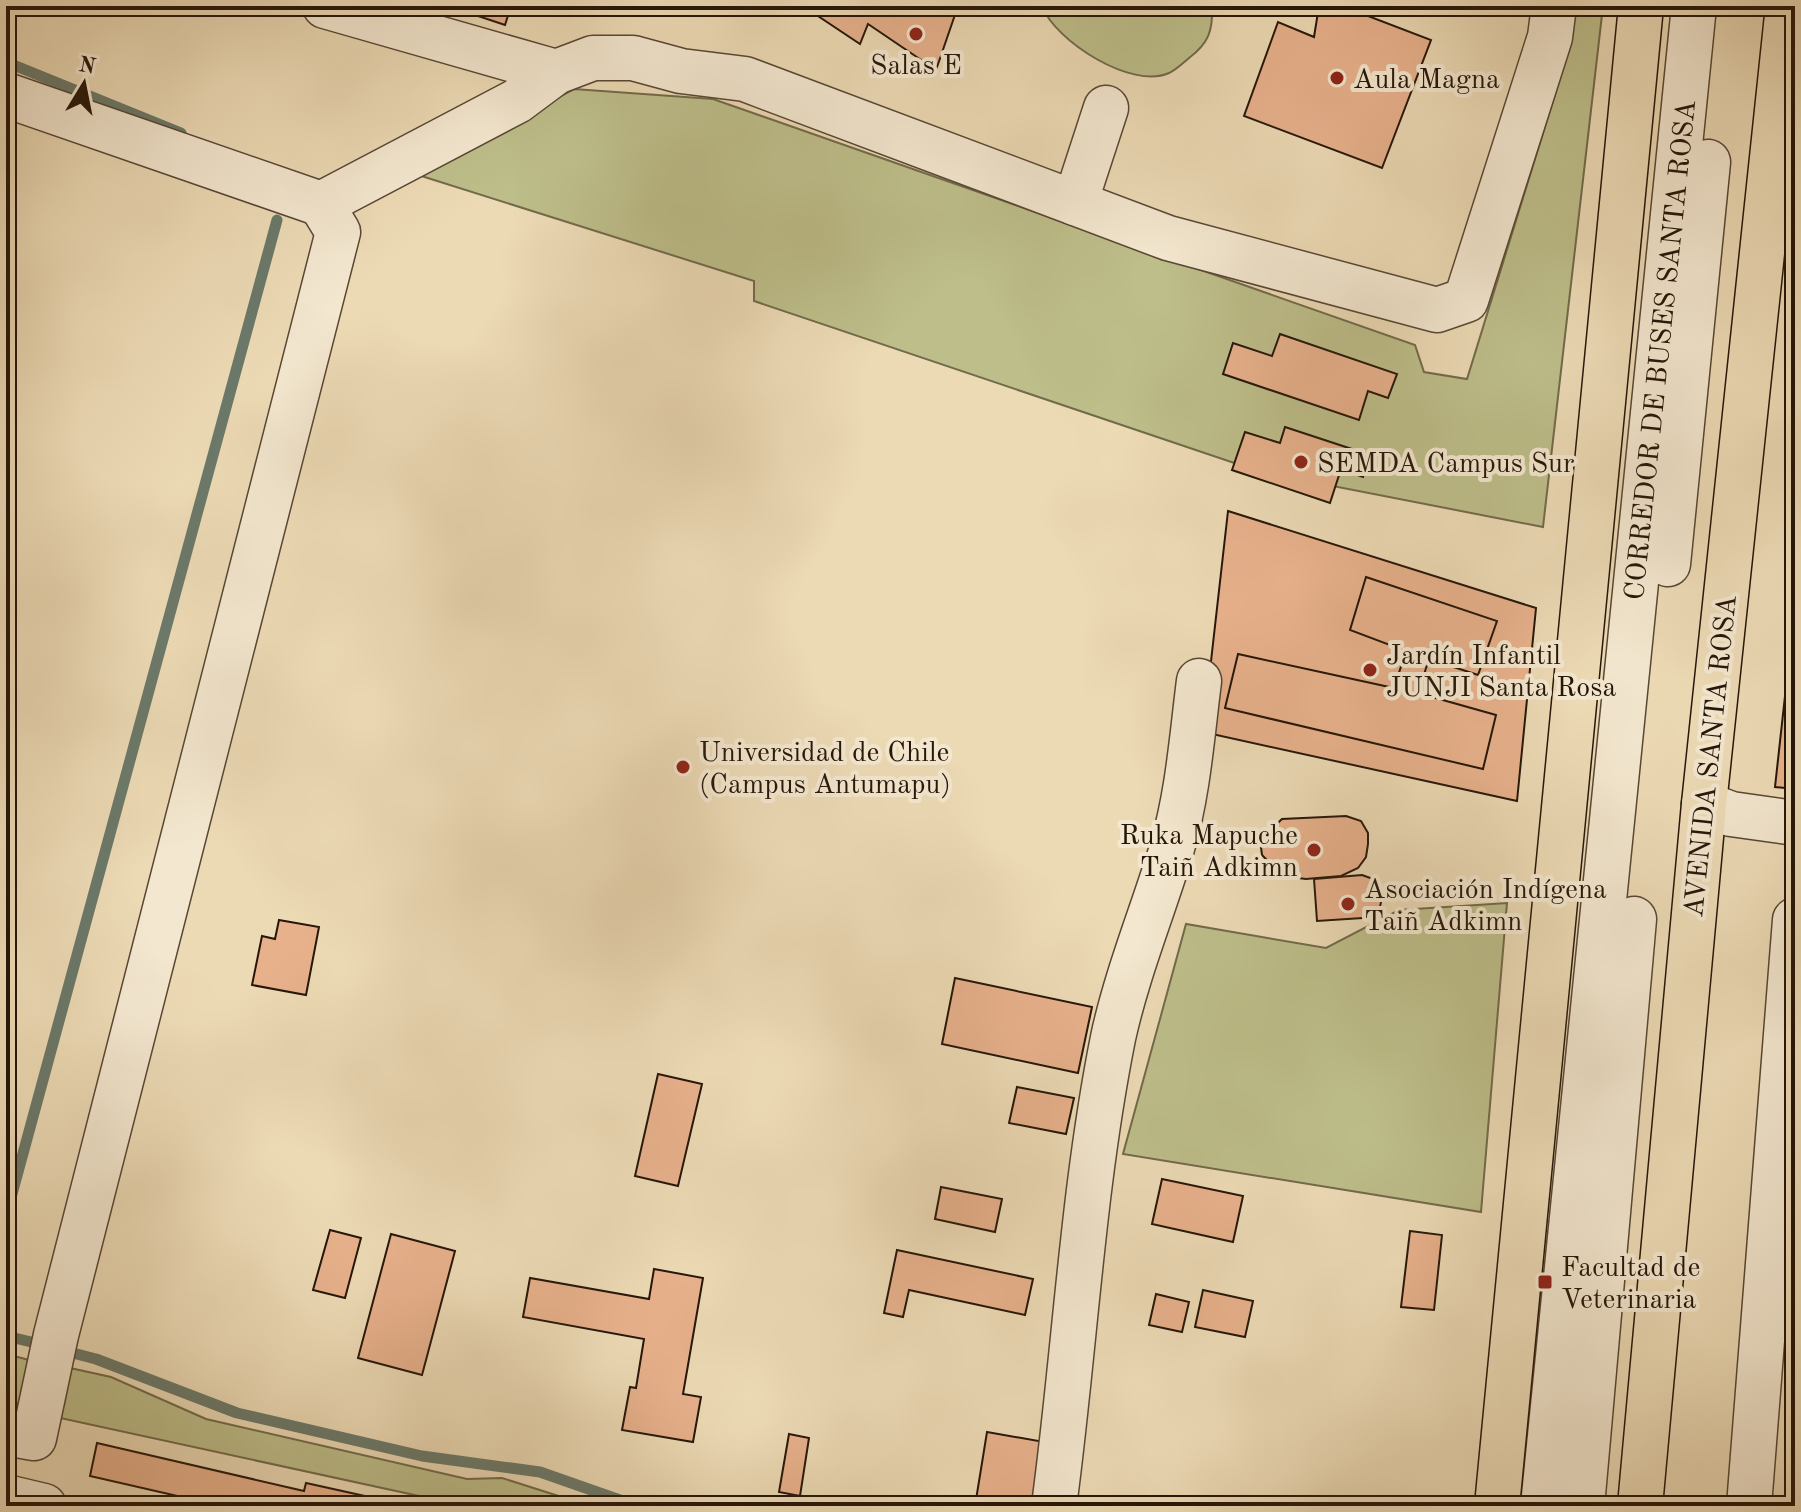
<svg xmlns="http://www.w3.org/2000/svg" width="1801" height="1512" viewBox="0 0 1801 1512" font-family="'Old Standard TT',serif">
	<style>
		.green { fill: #bdbe8a; stroke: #726a4a; stroke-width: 2 }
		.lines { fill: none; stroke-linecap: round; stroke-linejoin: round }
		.stream { stroke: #6b796a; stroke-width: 11 }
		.building { fill: #e7b18c; stroke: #261609; stroke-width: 2 }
		.minor-casing { stroke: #584734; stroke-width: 47 }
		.major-casing { stroke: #261609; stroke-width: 47 }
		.minor { stroke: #f3e7cf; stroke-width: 44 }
		.major { stroke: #ecdab5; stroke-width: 44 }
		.poi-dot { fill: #8f2418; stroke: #f3e7cf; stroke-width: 3 }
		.labels { text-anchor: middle; stroke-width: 8; stroke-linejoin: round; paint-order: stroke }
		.poi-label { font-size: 28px; fill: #261609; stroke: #f3e7cf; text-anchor: start }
		.street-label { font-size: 28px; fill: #261609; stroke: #f3e7cf }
	</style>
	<rect width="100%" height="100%" fill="#ecdab5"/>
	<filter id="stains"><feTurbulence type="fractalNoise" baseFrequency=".0025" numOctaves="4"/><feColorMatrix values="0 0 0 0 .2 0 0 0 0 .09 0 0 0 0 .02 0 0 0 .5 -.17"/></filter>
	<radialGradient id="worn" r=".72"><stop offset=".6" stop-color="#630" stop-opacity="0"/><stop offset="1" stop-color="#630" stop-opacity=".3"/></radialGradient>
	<g class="green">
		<path d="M1042 6H1212C1213 30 1209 43 1189 58 1183 63 1176 70 1169 73 1132 90 1055 41 1042 6Z"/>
		<path d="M1575 6H1603L1543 527 1261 472 754 301V281L415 174 574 89 713 99 1415 345 1424 372 1467 379 1569 49Z"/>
		<path d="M1507 903 1481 1212 1123 1154 1186 924 1326 948 1399 910Z"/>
		<path d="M6 1354 33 1361 21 1404 6 1401Z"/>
		<path d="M61 1366 111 1377 206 1419 467 1479 502 1478 590 1506H465L51 1416Z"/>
	</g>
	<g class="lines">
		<g class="stream">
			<path d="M6 62 181 133"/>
			<path d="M6 1216 277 220"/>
			<path d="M6 1336 44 1345"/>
			<path d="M61 1350 96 1359 237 1413 422 1456 540 1472 637 1506"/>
		</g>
	</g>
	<g class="building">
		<path d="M448 6H511L505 25Z"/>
		<path d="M803 6H958L936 70 868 24 860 44Z"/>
		<path d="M1319 6H1342L1431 40 1382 168 1244 116 1278 22 1314 37Z"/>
		<path d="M1280 334 1397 374 1388 398 1368 391 1359 420 1223 374 1233 343 1272 356Z"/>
		<path d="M1285 427 1370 455 1363 477 1341 469 1330 503 1232 470 1245 432 1280 443Z"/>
		<path d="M1228 511 1536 608 1517 801 1203 732Z"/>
		<path d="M1366 577 1497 621 1478 675 1429 659 1418 693 1496 715 1483 769 1225 708 1238 654 1394 688 1406 651 1350 630Z"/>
		<path d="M1785 696 1795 697V789L1775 787Z"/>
		<path d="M1346 816 1361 821 1368 833V844L1366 857 1358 868 1341 876 1306 879 1282 876 1262 855 1260 840 1282 819Z"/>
		<path d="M1362 875 1376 880 1383 892 1378 917 1317 921 1314 879Z"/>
		<path d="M279 920 319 927 306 995 252 985 262 936 275 939Z"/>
		<path d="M955 978 1092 1007 1078 1073 942 1044Z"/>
		<path d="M658 1074 702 1084 678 1186 635 1176Z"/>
		<path d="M1017 1087 1074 1098 1066 1134 1009 1123Z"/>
		<path d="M1162 1179 1243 1196 1233 1242 1152 1224Z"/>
		<path d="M941 1187 1002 1199 995 1232 935 1219Z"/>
		<path d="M330 1230 361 1238 345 1298 313 1290Z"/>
		<path d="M1410 1231 1442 1235 1434 1310 1401 1307Z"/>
		<path d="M391 1234 455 1251 422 1375 358 1358Z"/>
		<path d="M897 1250 1033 1279 1025 1315 909 1290 903 1317 884 1313Z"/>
		<path d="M654 1269 703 1278 683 1394 701 1397 693 1442 622 1430 630 1387 636 1388 644 1339 523 1317 530 1278 649 1299Z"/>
		<path d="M1203 1290 1253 1301 1245 1337 1195 1327Z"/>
		<path d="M1156 1294 1189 1302 1182 1332 1149 1325Z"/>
		<path d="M987 1432 1050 1443 1040 1506H975Z"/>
		<path d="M789 1434 809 1438 800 1496 779 1492Z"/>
		<path d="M97 1443 304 1491 306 1483 401 1504 221 1506 90 1476Z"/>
	</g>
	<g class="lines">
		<defs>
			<g id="minor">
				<path d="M325 6 556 72"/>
				<path d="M6 95 321 204"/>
				<path d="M1075 203 1106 108"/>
				<path d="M1668 564 1708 162"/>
				<path d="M1704 804 1731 814 1795 823"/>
				<path d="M6 1433 34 1438 56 1335 338 232 321 204 517 101 556 72 593 58H633L681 71 745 79 1168 238 1437 310 1466 300 1550 37 1554 6"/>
				<path d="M6 1497 44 1506"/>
				<path d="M1054 1506C1075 1350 1082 1193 1113 1038 1127 973 1153 911 1172 848 1188 794 1192 736 1199 681"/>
				<path d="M1543 1506 1694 6"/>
				<path d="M1582 1506 1634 919"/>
				<path d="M1749 1506 1795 920"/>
			</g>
			<g id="major">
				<path d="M1497 1506 1641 6"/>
				<path d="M1640 1506 1704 804 1788 6"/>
			</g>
		</defs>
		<use href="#minor" class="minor-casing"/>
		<use href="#major" class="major-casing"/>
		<use href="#minor" class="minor"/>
		<use href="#major" class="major"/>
	</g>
	<g class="poi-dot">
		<circle cx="916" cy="34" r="8"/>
		<circle cx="1337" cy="78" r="8"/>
		<circle cx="1301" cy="462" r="8"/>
		<circle cx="1370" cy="670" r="8"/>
		<circle cx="683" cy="767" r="8"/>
		<circle cx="1314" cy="850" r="8"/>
		<circle cx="1348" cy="904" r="8"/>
		<rect x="1537" y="1274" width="16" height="16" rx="4"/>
	</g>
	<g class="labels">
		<g class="poi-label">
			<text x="916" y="74" text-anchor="middle">Salas E</text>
			<text x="1353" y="88">Aula Magna</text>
			<text x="1317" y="472">SEMDA Campus Sur</text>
			<text x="1386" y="664">Jardín Infantil<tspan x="1386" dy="32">JUNJI Santa Rosa</tspan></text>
			<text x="699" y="761">Universidad de Chile<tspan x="699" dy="32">(Campus Antumapu)</tspan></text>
			<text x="1298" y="844" text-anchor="end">Ruka Mapuche<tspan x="1298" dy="32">Taiñ Adkimn</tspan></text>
			<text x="1364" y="898">Asociación Indígena<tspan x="1364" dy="32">Taiñ Adkimn</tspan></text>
			<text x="1561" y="1276">Facultad de<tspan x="1561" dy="32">Veterinaria</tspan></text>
		</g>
		<g class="street-label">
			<text transform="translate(1659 350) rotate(-84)" y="10">CORREDOR DE BUSES SANTA ROSA</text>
			<text transform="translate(1709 756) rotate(-84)" y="10">AVENIDA SANTA ROSA</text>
		</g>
	</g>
	<rect width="1801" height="1512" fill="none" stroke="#ecdab5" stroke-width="32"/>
	<rect x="8" y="8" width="1785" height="1496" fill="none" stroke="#261609" stroke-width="4"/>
	<rect x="16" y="16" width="1769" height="1480" fill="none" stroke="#261609" stroke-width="2"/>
	<g transform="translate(84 84) rotate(10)" stroke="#f3e7cf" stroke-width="6" paint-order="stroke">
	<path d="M0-6L14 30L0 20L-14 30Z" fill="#261609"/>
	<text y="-12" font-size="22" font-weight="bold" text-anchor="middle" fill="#261609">N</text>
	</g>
	<rect width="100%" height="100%" filter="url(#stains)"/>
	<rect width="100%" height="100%" fill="url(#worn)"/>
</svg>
